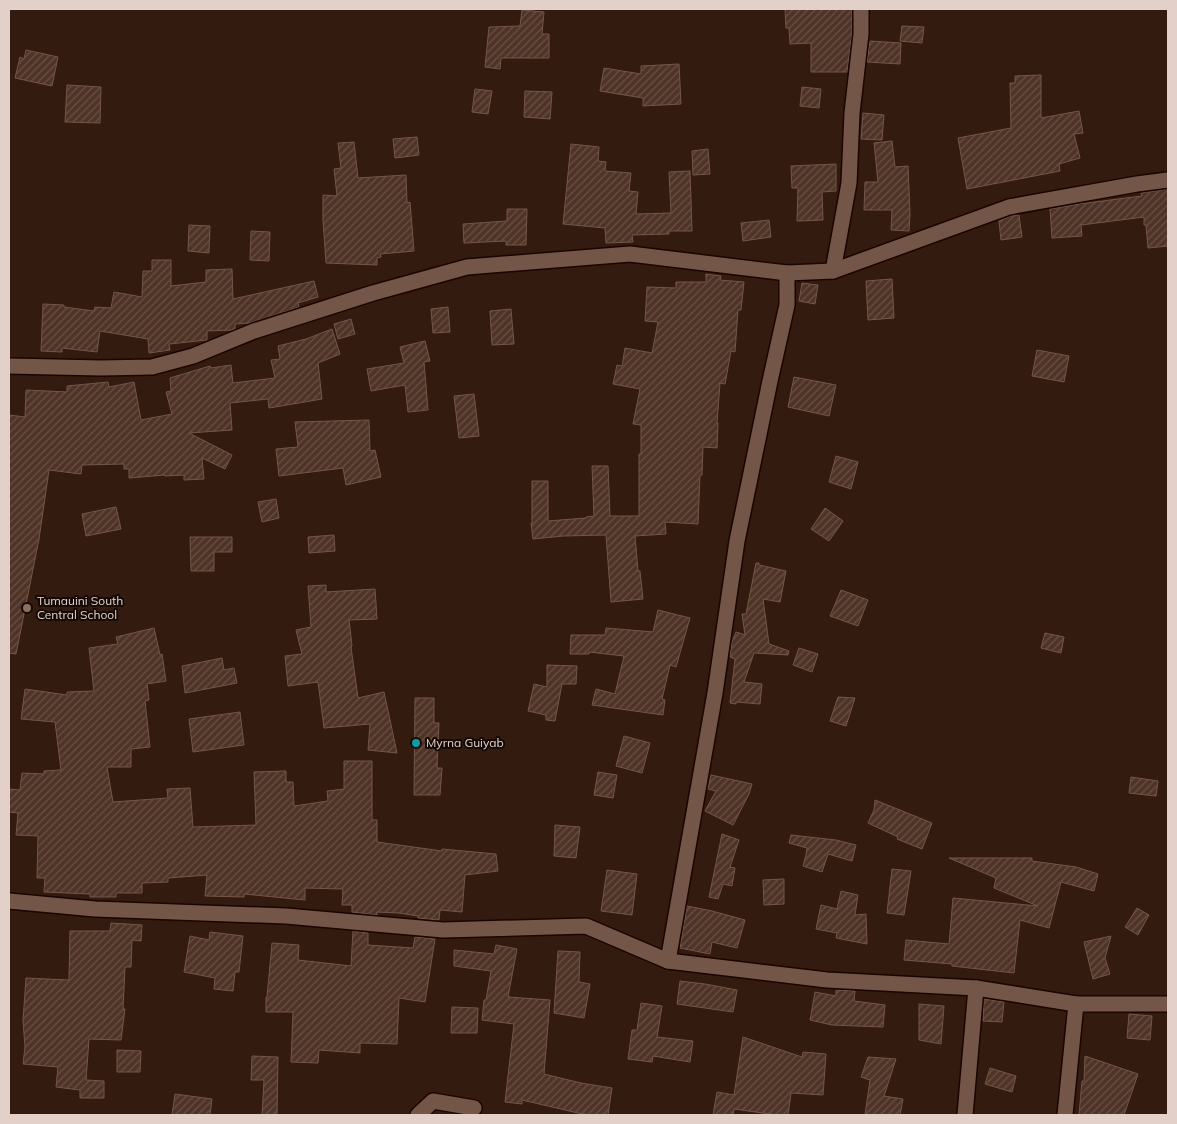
<svg xmlns="http://www.w3.org/2000/svg" width="1177" height="1124" viewBox="0 0 1177 1124" font-family="Mulish,sans-serif">
	<style>
		.building { fill: url(#building-hatch); stroke: #745649 }
		.lines { fill: none; stroke-linecap: round; stroke-linejoin: round }
		.minor-casing { stroke: #1b0500; stroke-width: 18 }
		.minor { stroke: #745649; stroke-width: 15 }
		.education-dot { fill: #8d6e63; stroke: #140905; stroke-width: 2 }
		.culture-dot { fill: #0f9aa8; stroke: #140905; stroke-width: 2 }
		.labels { text-anchor: middle; stroke-width: 4; stroke-linejoin: round; paint-order: stroke }
		.poi-label { font-size: 12px; fill: #e3d1c9; stroke: #140905; text-anchor: start }
	</style>
	<defs>
		<pattern id="building-hatch" width="6" height="6" patternUnits="userSpaceOnUse" patternTransform="scale(1.25)"><rect width="6" height="6" fill="#4f3327"/><path d="M-1 1l2-2M0 6l6-6M5 7l2-2" fill="none" stroke="#685045"/></pattern>
	</defs>
	<rect width="100%" height="100%" fill="#341b0f"/>
	<g class="building">
		<path d="M785 9H852V33L847 72H811V43L790 44 789 28H786Z"/>
		<path d="M522 10 544 12 542 34H549V58H501L500 69 485 67 489 27 520 26Z"/>
		<path d="M902 26 924 27 922 43 900 41Z"/>
		<path d="M870 41 901 43 900 64 867 62Z"/>
		<path d="M26 50 58 57 52 86 15 78 20 57 24 59Z"/>
		<path d="M679 64 681 104 643 106V98L600 91 604 68 641 74V66Z"/>
		<path d="M1041 75V118L1079 111 1083 133 1074 134 1080 158 1059 164 1060 171 967 189 958 138 1011 128 1010 83H1015V76Z"/>
		<path d="M67 85 101 87 100 123 65 122Z"/>
		<path d="M802 87 821 89 819 108 800 106Z"/>
		<path d="M475 89 492 91 488 114 472 112Z"/>
		<path d="M525 91 552 92 550 119 524 117Z"/>
		<path d="M863 113 884 115 882 140 861 139Z"/>
		<path d="M417 137 419 155 395 158 393 139Z"/>
		<path d="M892 141 895 167 908 166 910 214 909 231 891 230 892 210H864L865 182H878L874 143Z"/>
		<path d="M354 142 358 178 406 175 407 203 410 202 414 251 380 254 381 257 377 258V265L326 263 323 220V195L337 196 334 169 341 168 338 143Z"/>
		<path d="M571 144 599 147 598 161 606 162 605 171 631 173 629 191 638 192 636 214 671 213 669 172 690 171 692 231H669V234L632 235 633 242 606 243 605 228 563 224Z"/>
		<path d="M708 149 710 174 693 175 692 151Z"/>
		<path d="M836 164V191L822 192 823 220 797 221 798 188H792L791 166Z"/>
		<path d="M1168 189V246L1148 248 1146 225H1144V217L1081 225 1082 236 1052 238 1050 209 1079 204 1142 196 1141 193Z"/>
		<path d="M507 209H527L526 245H506V241L464 243 463 224 507 221Z"/>
		<path d="M1019 215 1022 237 1001 240 999 221 1011 216Z"/>
		<path d="M769 220 771 237 743 241 741 223Z"/>
		<path d="M189 225 210 226 209 253 188 251Z"/>
		<path d="M251 231 270 232 269 261 250 260Z"/>
		<path d="M152 260H171V286L206 282V270L232 269 233 299 314 281 318 297 298 303 299 307 250 323 235 324V329L233 330 207 331V340L169 344 170 350 149 353 148 339 100 331 97 352 62 348V352L41 351 43 304 64 305V307L94 311 95 307 111 308 114 292 142 297 143 271H152Z"/>
		<path d="M706 274 721 276 720 280 744 282 741 310H738L735 352 731 351 725 384 720 383 717 423H718L717 448 703 447 702 475H700L698 524 665 522 666 534 635 536 638 571H640L643 599 611 602 606 535 563 536 533 539 531 523H532V481H548V521L586 518V517L594 516 592 466H608L610 516H639V454H641V425L633 424 640 389 613 384 617 365 622 366 625 348 652 353 658 322 645 321 647 287 676 288V282H706Z"/>
		<path d="M892 279 894 318 868 320 866 281Z"/>
		<path d="M802 283 818 285 815 304 799 301Z"/>
		<path d="M448 307 450 332 433 333 431 309Z"/>
		<path d="M511 309 514 344 492 345 490 311Z"/>
		<path d="M351 319 355 334 338 339 334 324Z"/>
		<path d="M332 329 340 354 318 363 322 399 269 408 268 399 230 403 232 430 189 433 232 455 225 469 202 458 204 479 184 480V475L165 476V475L129 478V469H124V464L82 465 81 474 49 470 39 539 16 654 9 653V415L25 417 26 390 67 392V386L108 382 109 387 134 382 141 420 172 414 166 392 171 391 170 378 210 366 211 368 231 365 233 383 275 378 271 360 280 359 278 346 306 339Z"/>
		<path d="M425 341 430 361 424 362 428 410 408 412 405 385 371 391 367 369 404 363 400 347Z"/>
		<path d="M1037 350 1069 356 1064 382 1032 376Z"/>
		<path d="M794 377 836 385 829 416 788 407Z"/>
		<path d="M474 394 479 436 459 438 454 396Z"/>
		<path d="M369 420 370 451 375 450 381 477 346 485 343 468 279 476 276 449 298 447 295 422Z"/>
		<path d="M836 456 858 462 851 489 829 482Z"/>
		<path d="M276 499 279 518 262 522 258 502Z"/>
		<path d="M116 507 121 529 86 536 82 514Z"/>
		<path d="M825 508 843 521 829 541 811 529Z"/>
		<path d="M334 535 335 551 309 553 308 537Z"/>
		<path d="M190 537H232V552H214V571H191Z"/>
		<path d="M756 563H759V565L786 571 780 602 763 599 769 644 789 651 788 655 754 653 744 682 762 684 760 704 736 702V704L730 703 735 659 730 657 732 642 736 632 745 635 742 614H746Z"/>
		<path d="M326 585V592L375 589 377 619 349 620 352 646 351 647 358 698 384 692 397 753 368 750 370 724 324 728 318 682 288 686 285 656 302 654 296 630 311 627 308 586Z"/>
		<path d="M841 590 868 600 858 626 830 616Z"/>
		<path d="M658 610 690 618 676 667 670 665 662 699 665 700 663 715 592 705 596 689 615 694 624 656 589 652V654H570L571 635H605L606 628 653 632Z"/>
		<path d="M154 628 160 655 162 654 166 681 147 684 149 700 145 701 150 747 131 749V767H107L113 802 168 798 167 789 190 788 193 827 256 825 254 772 286 771V782H293L294 806 328 801 327 791 344 789V761H372V820H377V842L442 851V849L496 854 498 871 465 875 462 912 440 910 439 920 418 918V916L399 913 377 912V915L352 912V905H342L343 889 305 888V900L244 894V897L205 896 207 875 168 878V882L142 883V893H116V897H90V894L44 892 45 878H37L38 836 16 835 18 813 9 812V789L20 790 22 773 44 774V771L61 770 55 722 21 719 25 689 67 695V692L94 691 89 648 118 644 116 637Z"/>
		<path d="M1045 633 1064 637 1061 653 1041 648Z"/>
		<path d="M799 648 818 654 812 672 793 665Z"/>
		<path d="M222 658 224 670 234 668 237 683 185 693 182 666Z"/>
		<path d="M547 665 577 666 576 684H562L555 721 546 720V715L528 711 534 684 547 687Z"/>
		<path d="M838 697 855 698 846 726 830 721Z"/>
		<path d="M415 698H434V723H439L437 768H442L440 795H414Z"/>
		<path d="M240 712 244 745 193 752 189 719Z"/>
		<path d="M624 736 650 743 642 773 616 766Z"/>
		<path d="M598 772 617 775 613 798 594 795Z"/>
		<path d="M711 775 752 784 749 794 733 825 705 811 716 791 708 789Z"/>
		<path d="M1131 777 1158 781 1156 796 1129 793Z"/>
		<path d="M875 800 932 823 922 849 897 839 898 837 868 823 874 810Z"/>
		<path d="M555 825 580 827 576 858 554 856Z"/>
		<path d="M722 834 739 840 730 867 735 868 732 886 723 884 718 899 709 897Z"/>
		<path d="M791 835 836 840 856 845 852 861 828 854 822 872 803 866 806 855 807 848 789 843Z"/>
		<path d="M949 858H1032V861L1076 867 1098 874 1094 891 1061 882 1049 928 1020 920 1014 973 952 966V964L904 960 906 940 949 944 953 898 1038 906 994 888 996 878Z"/>
		<path d="M892 869 911 871 904 915 887 913Z"/>
		<path d="M607 870 637 874 632 915 601 911Z"/>
		<path d="M784 879V904L764 905 763 880Z"/>
		<path d="M841 891 858 895 855 915 866 914 867 944 836 938 837 933 816 929 821 905 837 909Z"/>
		<path d="M687 906 712 911 745 920 737 948 712 942 710 954 680 948Z"/>
		<path d="M1137 908 1149 915 1138 935 1125 927Z"/>
		<path d="M111 923 142 925 141 941 132 940 131 967H125L123 1009H125L121 1040 89 1039 86 1080 104 1081V1098H80V1090L56 1087 58 1067 23 1064 25 1047 23 1021 26 978 69 980 70 931H110Z"/>
		<path d="M353 931 368 933V945L413 948 415 937 435 939 425 1002 399 998 397 1044 360 1043V1053L319 1050 318 1063 291 1062 293 1012H266V997H267L272 943 299 945 298 960 351 966Z"/>
		<path d="M210 932 243 936 239 972H235L233 991 214 989 215 978 184 972 190 936 209 940Z"/>
		<path d="M1111 936 1105 958 1110 974 1093 979 1084 942Z"/>
		<path d="M496 945 517 949 508 997 550 1000 544 1074 581 1083 612 1088 608 1115H590L578 1113 522 1100V1104L505 1102 514 1024 482 1020 484 1000H486L491 971 454 966V950L494 954Z"/>
		<path d="M558 951 580 952 579 982 590 984 584 1018 554 1013Z"/>
		<path d="M680 981 705 984 737 990 733 1012 677 1004Z"/>
		<path d="M836 990 855 991 854 1001 885 1005 883 1027 832 1025 810 1020 815 992 836 996Z"/>
		<path d="M984 999 1004 1002 1002 1022 983 1021Z"/>
		<path d="M641 1003 662 1006 657 1037 693 1041 690 1062 653 1056 652 1062 628 1059 632 1030H637Z"/>
		<path d="M919 1004 944 1006 941 1044 919 1040Z"/>
		<path d="M452 1007 478 1008 477 1033H451Z"/>
		<path d="M1129 1014 1152 1016 1150 1040 1127 1038Z"/>
		<path d="M743 1037 802 1057 803 1052 826 1054 823 1095 791 1093 788 1115H777L734 1109 733 1115H713L717 1092 734 1095Z"/>
		<path d="M117 1050 141 1051 140 1072H117Z"/>
		<path d="M252 1056 278 1057 277 1115H262L264 1080H251Z"/>
		<path d="M1085 1056 1138 1074 1124 1115H1079L1082 1081H1084Z"/>
		<path d="M868 1057 896 1059 884 1096 903 1099 900 1115H865L870 1080 861 1077Z"/>
		<path d="M990 1068 1016 1076 1012 1092 985 1084Z"/>
		<path d="M175 1094 212 1099 210 1115H172Z"/>
	</g>
	<g class="lines">
		<defs>
			<g id="minor">
				<path d="M833 271 849 183 852 113 861 34V9"/>
				<path d="M9 366 101 368 152 367 193 356 254 331 373 293 467 267 630 254 787 273 833 271 1009 207 1137 184 1168 180"/>
				<path d="M9 901 95 909 286 916 443 930 586 926 668 961 827 980 976 988 1076 1004 1065 1115"/>
				<path d="M668 961 715 693 737 541 770 381 787 305V273"/>
				<path d="M1076 1004H1168"/>
				<path d="M418 1115 433 1101 474 1108"/>
				<path d="M965 1115 976 988"/>
			</g>
		</defs>
		<use href="#minor" class="minor-casing"/>
		<use href="#minor" class="minor"/>
	</g>
	<circle class="education-dot" cx="27" cy="608" r="5"/>
	<circle class="culture-dot" cx="416" cy="743" r="5"/>
	<g class="labels">
		<g class="poi-label">
			<text x="37" y="605">Tumauini South<tspan x="37" dy="14">Central School</tspan></text>
			<text x="426" y="747">Myrna Guiyab</text>
		</g>
	</g>
	<rect width="1177" height="1124" fill="none" stroke="#e3d1c9" stroke-width="20"/>
</svg>
